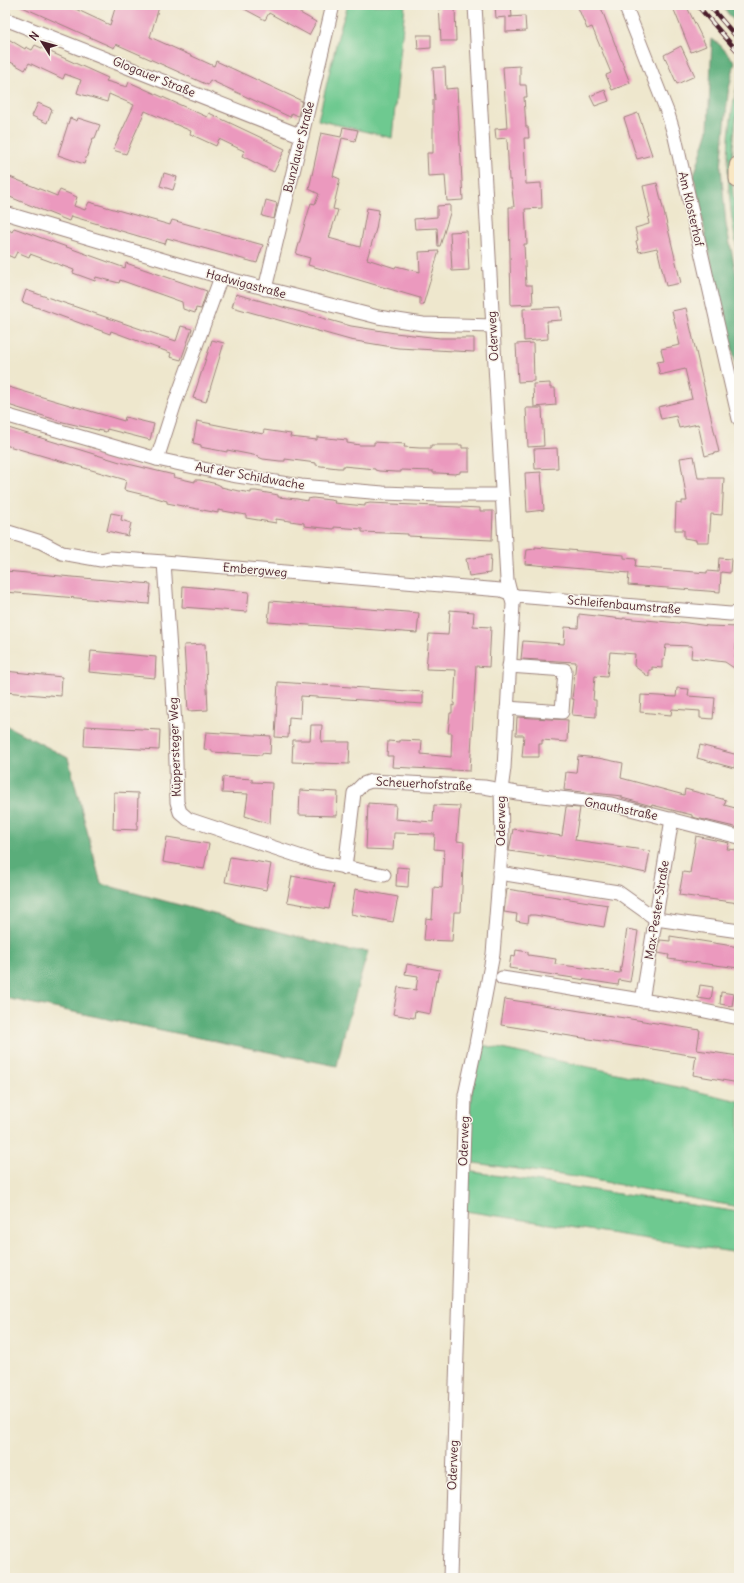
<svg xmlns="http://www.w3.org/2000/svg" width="744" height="1583" viewBox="0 0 744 1583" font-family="Delius,sans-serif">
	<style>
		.green { fill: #6ec990; stroke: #5c745e }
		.forest { fill: #5aad7a; stroke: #526652 }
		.building { fill: #eb99be }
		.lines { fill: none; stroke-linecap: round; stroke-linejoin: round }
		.minor-casing { stroke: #9c837c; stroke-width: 15 }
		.secondary-casing { stroke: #9c837c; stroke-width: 21 }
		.minor { stroke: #fff; stroke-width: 13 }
		.secondary { stroke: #f9e7c3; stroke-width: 19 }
		.rail-casing { stroke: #4a1f2b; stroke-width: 4.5 }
		.rail { stroke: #f7f3e8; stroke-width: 3; stroke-dasharray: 9; stroke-linecap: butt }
		.labels { text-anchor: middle; stroke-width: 3; stroke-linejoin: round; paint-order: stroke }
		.street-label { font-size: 12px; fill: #4a1f2b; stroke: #f7f3e8 }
	</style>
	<rect width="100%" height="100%" fill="#f7f3e8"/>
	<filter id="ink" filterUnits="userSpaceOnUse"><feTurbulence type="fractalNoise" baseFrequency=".025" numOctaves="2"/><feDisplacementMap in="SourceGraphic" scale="8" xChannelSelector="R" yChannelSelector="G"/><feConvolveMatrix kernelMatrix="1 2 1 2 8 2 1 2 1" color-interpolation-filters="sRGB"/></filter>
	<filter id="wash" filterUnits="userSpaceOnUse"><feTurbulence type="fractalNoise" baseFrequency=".012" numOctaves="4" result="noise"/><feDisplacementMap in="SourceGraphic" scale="16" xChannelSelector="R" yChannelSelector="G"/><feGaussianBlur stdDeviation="0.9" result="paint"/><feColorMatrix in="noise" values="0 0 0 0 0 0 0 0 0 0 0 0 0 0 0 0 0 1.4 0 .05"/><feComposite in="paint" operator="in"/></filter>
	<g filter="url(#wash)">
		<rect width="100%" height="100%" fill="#eee7cd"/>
		<g class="green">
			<path d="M348 5H405L392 138 318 120 339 32Z"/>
			<path d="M739 79C739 109 732 138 732 168 731 198 739 227 739 257 726 198 723 138 739 79Z"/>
			<path d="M482 1045 603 1070 739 1101V1207L583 1178 467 1162 471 1096Z"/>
			<path d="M467 1171 739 1212V1253L465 1211Z"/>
		</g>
		<g class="forest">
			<path d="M723 5H736L737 24 725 10 726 9Z"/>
			<path d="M712 39 720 45 735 62 728 93 721 168 726 225 739 287V376L711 263 694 176 708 130Z"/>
			<path d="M5 725 68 758 101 884 348 950 368 951 343 1038 337 1066 5 998Z"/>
		</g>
		<g id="blocks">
			<g class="building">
				<path d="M18 5H67L110 25 116 5H152L159 7 150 37 214 66 216 61 302 101 298 116 292 113 290 117 210 80 208 85 116 44 114 48Z"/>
				<path d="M237 5H286L316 22 309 35 269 13 265 20Z"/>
				<path d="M439 5H455L456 41H441Z"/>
				<path d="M495 5H511L512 17H509L525 16 526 31 506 32V17L496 18Z"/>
				<path d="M577 5H600L630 83 612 90 606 75 611 73 604 56 592 27 587 29Z"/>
				<path d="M672 5H686L706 46 691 52Z"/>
				<path d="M417 35H431V48L418 49Z"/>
				<path d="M5 37 25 49 26 47 32 50 35 45 108 78 106 81 127 87 129 82 207 117 209 113 285 149 274 172 242 156 244 151 219 139 216 146 190 134 191 131 145 111 126 154 113 150 134 105 109 94 107 102 77 93 81 80 65 74 63 79 29 63 25 70 5 59Z"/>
				<path d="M681 46 695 76 677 84 664 55Z"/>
				<path d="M520 66V85H526L527 97H524L526 127H528L529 138H524L526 184 541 183 542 208 525 209 527 244H524L526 285H532L533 304 511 305 509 207H514L511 180H509L507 138 496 139 495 129 507 128 503 67Z"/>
				<path d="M445 67 446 89 457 88 463 200 447 201 445 175 428 176 427 153H433V100H435L433 68Z"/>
				<path d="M605 90 609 101 595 106 590 96Z"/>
				<path d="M38 103 52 109 47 123 32 116Z"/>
				<path d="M638 113 652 155 637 159 624 118Z"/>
				<path d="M70 118 77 121 78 118 100 125 95 138H93L84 164 58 155Z"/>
				<path d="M343 127 358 130 355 141 342 138 333 176 340 179 333 209 338 210 329 238 360 247 367 208 379 210 376 229 367 259 395 268 396 266 420 272 419 252 439 251 423 305H420V298L308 265 310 258 296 254 311 203 315 204 319 194 309 189 321 133 341 137Z"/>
				<path d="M164 173 177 177 173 190 160 186Z"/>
				<path d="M5 175 57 196 60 190 77 197 74 206 85 210 89 202 170 225 172 220 263 245 257 263 167 238 165 244 71 216 69 221 5 195Z"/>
				<path d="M657 183 681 283 666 286 657 248 639 252 636 241 638 240 635 228 649 224 648 218 650 217 643 186Z"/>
				<path d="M266 200 277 203 274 219 262 216Z"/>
				<path d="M450 205V213L440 246H438L437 228 415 229 414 219 437 217V206Z"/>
				<path d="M5 227 12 232 14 228 125 268 126 263 207 291 201 309 196 308 195 313 183 309 182 302 120 280 119 283 96 277 95 281 73 273 74 270 30 254 29 257 17 252 14 258 5 254Z"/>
				<path d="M467 231 469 270 452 271 450 232Z"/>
				<path d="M26 290 176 341 181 326 192 329 181 360 170 357 171 353 146 344 111 331 110 334 22 302Z"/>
				<path d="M236 294 351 326 395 333 440 338H474V352L398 348 350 340 232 307Z"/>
				<path d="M561 307 562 320 547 321 548 339 524 341 523 309Z"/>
				<path d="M686 308 719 452 705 456 698 424 679 428 676 416 661 419 658 407 692 399 685 369 660 375 657 362 664 361 661 349 680 345 672 311Z"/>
				<path d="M212 340 224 343 206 402 193 398Z"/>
				<path d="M533 343 534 381 518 382 516 344Z"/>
				<path d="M550 383V388H555L556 405 534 407 533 384Z"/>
				<path d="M5 386 124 421 125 417 154 424 150 440 107 429 106 432 63 422 5 404Z"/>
				<path d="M526 408H542L544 446 528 447Z"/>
				<path d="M197 421 263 434 264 430 291 434 290 437 317 440V437L347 440V443L360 445H374V442L405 444 404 447 420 448H431V445H462V448H469V471H460V473L455 474 438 473H433V471L401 470V472H396L379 471 375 470V469L343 466V468H338L321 466 316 465V463L285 459V461H280L263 459 258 457V456L227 450V452L222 451 205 448 201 447V445L193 443Z"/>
				<path d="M5 427 120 462 174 475 173 477 195 482V480H200L217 484 221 486V487L234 490 251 493V491H256L273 494 278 495V497L297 499 308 501V499L313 498 330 500 335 501 334 503 365 506V504L370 503 480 508V511H493L492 540 408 536V534L362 532V529L334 527V529L304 526V523L276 519V523L246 518V515L218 510V513L167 503V501L153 497 124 490 126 480 5 445Z"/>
				<path d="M557 448 558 468 535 469 534 449Z"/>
				<path d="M694 456 698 478H724L722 515 711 514 709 542H696V540L684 538V530H675L676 503 682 504V501H687L680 458Z"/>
				<path d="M541 472 544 510 527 512 525 473Z"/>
				<path d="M111 513 122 515 121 520 131 523 128 536 107 531Z"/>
				<path d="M535 547 624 555V558L636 559 635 567 707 573V571L718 572 719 558 731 559 730 573 721 572 720 592 628 585 629 573 525 564 527 550 535 549Z"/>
				<path d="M491 555 490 573 469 576 466 559Z"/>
				<path d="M5 571 151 584 149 604 5 592Z"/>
				<path d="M183 586 249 592 247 612 182 607Z"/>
				<path d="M270 601 419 613 417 633 268 622Z"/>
				<path d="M450 610 474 612 473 626 491 627 489 667 476 666 470 771 392 767 393 756H387L388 741 400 742V740L422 741 421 754 451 757 452 733H448L450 713H452V705L454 706 456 670 426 669 429 634 448 635Z"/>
				<path d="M579 614 623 619V618L679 623 680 622 708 626 738 627 734 668 725 662 691 658 692 646 666 645 664 659H662V668L652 667V670H649V677L634 666 635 654 610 652 607 677 595 676 593 700H596V717L572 715 574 699H572L576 662 521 659 523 641 564 644 565 627 578 628Z"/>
				<path d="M205 644 208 710 188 711 184 645Z"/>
				<path d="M91 651 156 657 155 678 89 672Z"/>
				<path d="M5 671 62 677 61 696 49 695V696L5 692Z"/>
				<path d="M278 682 423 692V704L301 696 300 718 289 717 288 738 275 737Z"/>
				<path d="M677 688 689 689 688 696 715 698 713 719 700 718V711L672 709 671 715 640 712 641 695 676 697Z"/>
				<path d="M517 717 568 720 567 742 542 740V744H539V757H522L524 735H516Z"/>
				<path d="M311 725H322L321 742H350L349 764 292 762 293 740H310Z"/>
				<path d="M85 726 160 730 159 750 84 746Z"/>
				<path d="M206 732 271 736 270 754 262 753V755L212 752V750L204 749Z"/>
				<path d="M700 745 738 755 734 768 697 758Z"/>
				<path d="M578 756 598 758 623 763 621 778 684 795 685 789 726 800 724 805 739 809V828L692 817V815L652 805V806L622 798V796L564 790 566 772 576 773Z"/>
				<path d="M223 777 252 779V782L272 783 270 824 245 816 248 794 222 793Z"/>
				<path d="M300 790 338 792 337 816 299 815Z"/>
				<path d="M114 792 138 793 137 830 113 829Z"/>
				<path d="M368 803 396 805 395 819 433 822 434 805 460 806 457 841 464 842 461 912H454L452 941 424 940 426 918 432 919 434 887 442 888 444 850 434 849 435 834 394 833 393 850 366 849Z"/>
				<path d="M566 807 580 808 575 840 650 851 646 873 607 865 509 851 513 829 562 836Z"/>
				<path d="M696 836 729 843 727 849 738 850 739 903 679 895 683 872 690 873Z"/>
				<path d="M167 837 209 844 204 869 163 862Z"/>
				<path d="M230 857 271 864 266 890 225 882Z"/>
				<path d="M397 867 409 868 408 887 396 886Z"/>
				<path d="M292 876 334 884 329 909 287 902Z"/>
				<path d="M355 889 398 897 393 922 351 914Z"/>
				<path d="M507 889 608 905 604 927 535 915H529L528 923 516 921 517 914 504 912Z"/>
				<path d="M627 929 638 931 630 982 619 980 618 985 509 968 511 956 515 957 516 950 528 952V955L556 959 555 964 620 973Z"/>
				<path d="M670 936 739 947V968L668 959 669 955 658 953 660 940 670 941Z"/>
				<path d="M407 964 440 970 438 980H436L430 1014 415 1011 414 1018 393 1014 398 987 416 990 418 976 405 974Z"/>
				<path d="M700 985 713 987 711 1000 698 998Z"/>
				<path d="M721 992 734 994 732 1006 720 1004Z"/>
				<path d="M505 999 700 1030 697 1050 739 1056V1083L693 1075 696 1056 501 1025Z"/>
			</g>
		</g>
	</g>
	<g filter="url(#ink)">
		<use href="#blocks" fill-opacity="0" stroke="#9c837c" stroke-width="1"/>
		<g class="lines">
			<defs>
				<g id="minor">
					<path d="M625 5 668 114 675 137 739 419"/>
					<path d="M5 19 302 136"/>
					<path d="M5 213 221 277 378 317 423 324 493 326"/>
					<path d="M265 289 333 5"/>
					<path d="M5 415 157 459 231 475 301 486 383 493 439 495H502"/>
					<path d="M157 459 174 406 221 277"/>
					<path d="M5 531 41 542 62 553 101 560 109 558 164 562 501 590 517 596 730 614 739 613"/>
					<path d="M164 562 175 725 177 802 180 812 188 819 314 861 384 875"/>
					<path d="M507 708 562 712 565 670 509 666"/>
					<path d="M345 868 354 793 363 784 371 781 484 787 517 793 611 804 739 837"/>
					<path d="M499 873 618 892 656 919 739 931"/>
					<path d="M502 978 685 1007 739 1018"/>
					<path d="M642 1001 672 819"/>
					<path d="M450 1578 465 1095 476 1044 493 954 502 841 501 790 504 768 513 604 507 580 475 5"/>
				</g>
				<path id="secondary" d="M739 166V179"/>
			</defs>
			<use href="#minor" class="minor-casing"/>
			<use href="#secondary" class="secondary-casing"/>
			<use href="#minor" class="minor"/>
			<use href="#secondary" class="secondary"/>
			<defs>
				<g id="rail">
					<path d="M697 5 739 53"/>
					<path d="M709 5 739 40"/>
				</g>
			</defs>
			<use href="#rail" class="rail-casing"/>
			<use href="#rail" class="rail"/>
		</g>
	</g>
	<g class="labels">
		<g class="street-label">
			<text transform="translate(154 77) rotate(22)" y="4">Glogauer Straße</text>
			<text transform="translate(299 147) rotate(-76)" y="4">Bunzlauer Straße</text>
			<text transform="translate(691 209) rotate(77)" y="4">Am Klosterhof</text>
			<text transform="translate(246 284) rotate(15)" y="4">Hadwigastraße</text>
			<text transform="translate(493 336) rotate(-93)" y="4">Oderweg</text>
			<text transform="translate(250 476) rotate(10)" y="4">Auf der Schildwache</text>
			<text transform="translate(255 570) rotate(5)" y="4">Embergweg</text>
			<text transform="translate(624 605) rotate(5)" y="4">Schleifenbaumstraße</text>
			<text transform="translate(175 747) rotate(-92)" y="4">Küppersteger Weg</text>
			<text transform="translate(424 784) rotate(3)" y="4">Scheuerhofstraße</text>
			<text transform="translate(621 809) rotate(11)" y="4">Gnauthstraße</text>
			<text transform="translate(501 821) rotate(-90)" y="4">Oderweg</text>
			<text transform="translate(657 910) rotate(-81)" y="4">Max-Pester-Straße</text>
			<text transform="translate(464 1141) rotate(-88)" y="4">Oderweg</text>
			<text transform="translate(453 1465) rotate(-88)" y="4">Oderweg</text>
		</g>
	</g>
	<rect width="744" height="1583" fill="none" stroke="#f7f3e8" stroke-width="20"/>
	<g transform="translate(42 42) rotate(307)" stroke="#f7f3e8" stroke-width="3" paint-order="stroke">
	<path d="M0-3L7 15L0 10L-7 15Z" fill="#4a1f2b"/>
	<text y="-6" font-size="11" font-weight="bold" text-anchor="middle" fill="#4a1f2b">N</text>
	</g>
</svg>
